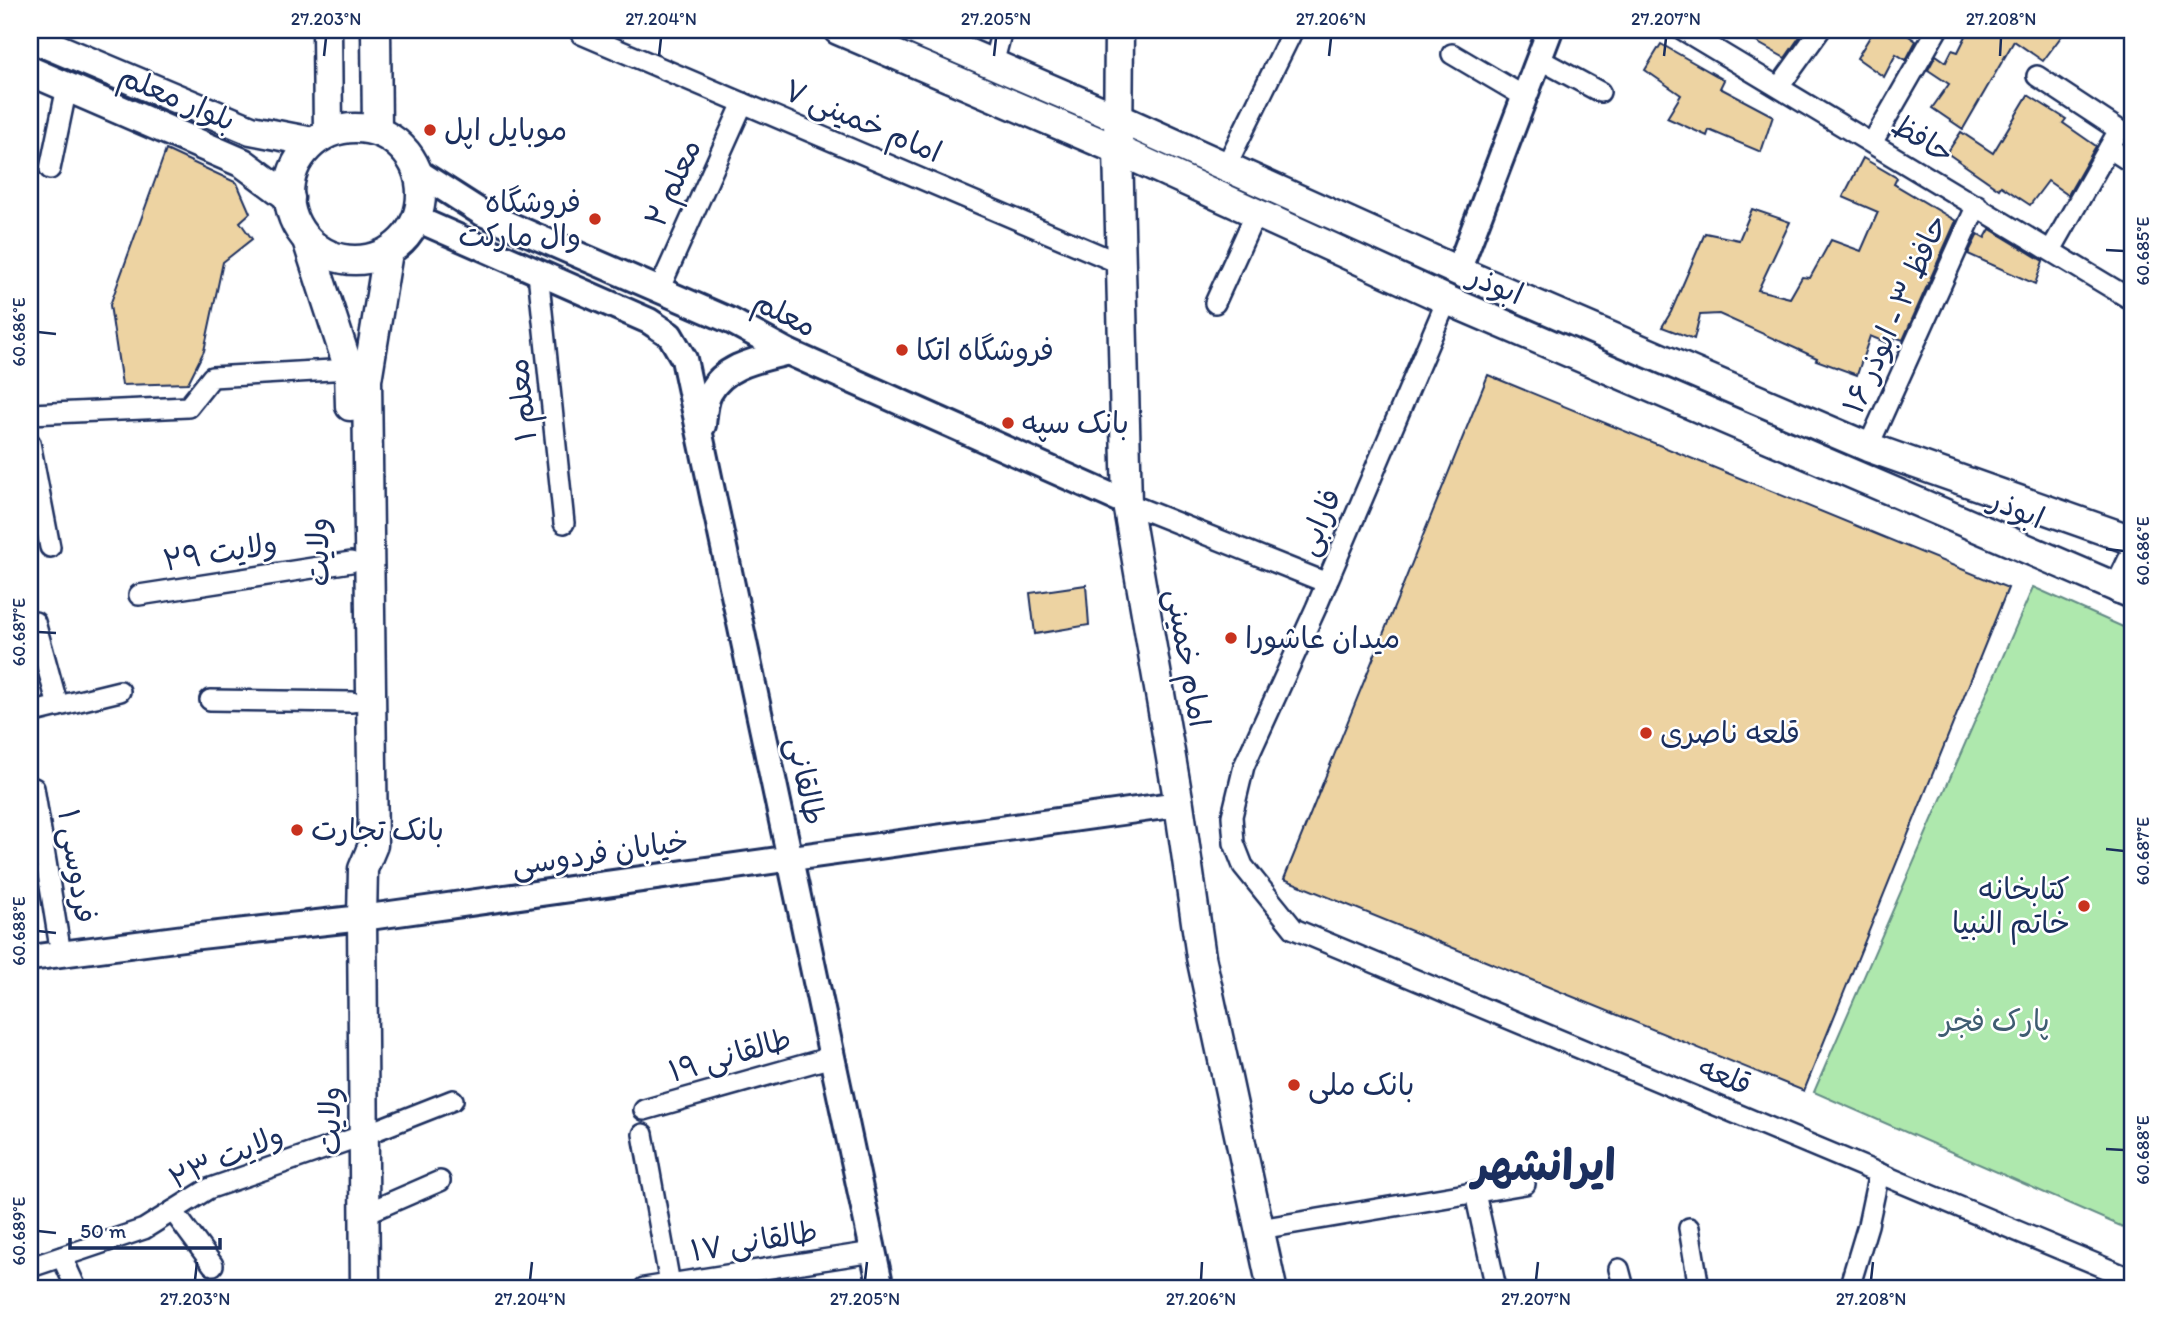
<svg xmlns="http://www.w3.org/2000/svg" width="2162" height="1318" viewBox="0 0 2162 1318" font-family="Itim,'Playpen Sans Arabic',sans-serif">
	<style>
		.green { fill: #aee8ad; stroke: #648c86; stroke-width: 2 }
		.building { fill: #edd3a2; stroke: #1b2f5e; stroke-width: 2 }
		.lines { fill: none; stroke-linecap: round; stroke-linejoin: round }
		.minor-casing { stroke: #1b2f5e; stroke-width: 24 }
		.tertiary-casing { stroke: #1b2f5e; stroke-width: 30 }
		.secondary-casing { stroke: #1b2f5e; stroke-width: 33 }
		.minor { stroke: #fff; stroke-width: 19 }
		.tertiary { stroke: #fff; stroke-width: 24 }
		.secondary { stroke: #fff; stroke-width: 28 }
		.ticks { fill: none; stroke: #1b2f5e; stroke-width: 2.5 }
		.poi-dot { fill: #c8321e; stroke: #fff; stroke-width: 2.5 }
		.labels { text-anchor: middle; stroke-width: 5; stroke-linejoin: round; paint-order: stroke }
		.street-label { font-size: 30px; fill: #1b2f5e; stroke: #fff }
		.poi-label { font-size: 30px; fill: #1b2f5e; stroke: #fff; text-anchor: start }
		.park-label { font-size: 30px; fill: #405d72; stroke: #fff }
		.town-label { font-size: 44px; font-weight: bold; fill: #1b2f5e; stroke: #fff }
		.neatline { fill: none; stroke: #1b2f5e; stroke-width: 2.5 }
		.ticks-label { font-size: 18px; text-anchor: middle; fill: #1b2f5e }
	</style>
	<rect width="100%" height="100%" fill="#fff"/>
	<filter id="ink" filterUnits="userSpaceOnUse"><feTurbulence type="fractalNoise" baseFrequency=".0143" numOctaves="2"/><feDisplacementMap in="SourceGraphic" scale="14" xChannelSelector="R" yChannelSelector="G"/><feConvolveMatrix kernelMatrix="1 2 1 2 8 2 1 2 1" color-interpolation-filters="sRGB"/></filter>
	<g filter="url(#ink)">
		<path class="green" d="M2033 587 2132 631V1231L1814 1092Z"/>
		<g class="building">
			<path d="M1735 30H1800L1803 32 1785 58Z"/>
			<path d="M1874 30H1900L1916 41 1906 60 1896 54 1884 77 1857 58Z"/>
			<path d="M1969 30H2066L2043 61 2014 41 1963 129 1932 108 1949 84 1928 70 1936 55 1946 62 1952 50 1958 52Z"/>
			<path d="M1661 44 1724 80 1720 88 1773 116 1761 152 1709 130 1707 136 1667 118 1681 95 1645 70Z"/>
			<path d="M2028 95 2066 119 2063 123 2096 146 2068 195 2048 181 2030 205 2001 186 1999 189 1947 153 1961 132 1993 153Z"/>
			<path d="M166 150 237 183 250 213 240 222 252 239 223 262 204 351 188 383 122 385 110 305Z"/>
			<path d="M1863 158 1897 178 1894 184 1956 221 1903 340 1895 337 1892 345 1870 336 1857 375 1816 360 1817 358 1719 314 1700 315 1694 339 1662 327 1671 312 1705 233 1739 240 1752 209 1790 222 1758 290 1790 298 1802 277 1810 278 1831 240 1861 251 1878 212 1843 197Z"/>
			<path d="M1990 229 2043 261 2035 284 1968 254 1978 234 1985 238Z"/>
			<path d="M1488 375 2008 588 1804 1091 1284 879Z"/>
			<path d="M1086 585 1089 625 1035 634 1030 593Z"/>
		</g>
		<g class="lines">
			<defs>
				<g id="minor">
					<path d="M582 30 581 34 1121 264"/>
					<path d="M1683 30 2132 300"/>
					<path d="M1452 54 1525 97"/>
					<path d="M1539 59 1600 92"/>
					<path d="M993 64 1002 30"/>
					<path d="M2037 76 2119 130 2051 250"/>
					<path d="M1779 87 1820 30"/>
					<path d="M1872 143 1937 30"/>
					<path d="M2109 148 2132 163"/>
					<path d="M1226 166 1293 30"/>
					<path d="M50 169 67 87"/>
					<path d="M538 273 564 523"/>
					<path d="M659 290 743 103"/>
					<path d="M1447 300 1316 608 1244 766 1232 816 1234 843 1243 866 1294 929 2132 1279"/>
					<path d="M1215 303 1256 213"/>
					<path d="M30 414 188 407 212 377 349 369"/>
					<path d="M30 443 50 547"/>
					<path d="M1868 447 1977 205"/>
					<path d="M1127 503 1327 583"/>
					<path d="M139 595 351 562"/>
					<path d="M35 622 58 706"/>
					<path d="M210 700 352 702"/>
					<path d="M30 713 120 691"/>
					<path d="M34 788 61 954"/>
					<path d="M644 1110 832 1057"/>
					<path d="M643 1134 670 1284"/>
					<path d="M1475 1193 1496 1288"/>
					<path d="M173 1211 213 1265"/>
					<path d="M364 1214 440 1181"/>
					<path d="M1689 1228 1699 1288"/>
					<path d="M1260 1229 1525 1184"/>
					<path d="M62 1257 76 1288"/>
					<path d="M30 1261 34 1266 144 1229 208 1189 364 1135 453 1100"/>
					<path d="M1619 1269 1624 1288"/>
					<path d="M644 1288 873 1252"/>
					<path d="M1849 1288 1868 1225 1879 1173"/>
				</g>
				<g id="tertiary">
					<path d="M418 172 482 213 731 321 788 352 1127 503"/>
					<path d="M417 219 649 321 670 335 684 359 881 1288"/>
					<path d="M1458 271 1550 30"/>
					<path d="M703 425C704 415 705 400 710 392 726 364 759 360 788 352"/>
					<path d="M30 958 191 937 362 918 1179 804"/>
				</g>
				<g id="secondary">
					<path d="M327 30 328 133"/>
					<path d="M376 30 377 131"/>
					<path d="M838 30 1118 150 1447 300 2132 594"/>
					<path d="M914 30 1118 118 1458 271 1868 447 2132 540"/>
					<path d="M1119 30 1118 150 1127 503 1179 804 1201 957 1272 1288"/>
					<path d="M30 37 251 130 313 142"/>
					<path d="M30 71 243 163 290 198"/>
					<circle cx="355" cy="194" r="66"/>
					<path d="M307 240 349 369 350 406"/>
					<path d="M2119 589 2132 562"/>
					<path d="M365 1288 362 918 363 869 373 845 367 380 388 252"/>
				</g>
			</defs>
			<use href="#minor" class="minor-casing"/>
			<use href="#tertiary" class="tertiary-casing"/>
			<use href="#secondary" class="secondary-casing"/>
			<use href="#minor" class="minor"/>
			<use href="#tertiary" class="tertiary"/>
			<use href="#secondary" class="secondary"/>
		</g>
	</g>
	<path class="ticks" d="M324 56 326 38M659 56 661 38M994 56 996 38M1329 56 1331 38M1664 56 1666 38M2000 56 2001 38M2106 250 2124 251M38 332 56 334M2106 549 2124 551M38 632 56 633M2106 849 2124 851M38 931 56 933M2106 1149 2124 1150M38 1231 56 1233M195 1280 197 1262M530 1280 532 1262M865 1280 867 1262M1201 1280 1202 1262M1536 1280 1538 1262M1871 1280 1873 1262"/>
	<g class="poi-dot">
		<circle cx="430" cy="130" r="7"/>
		<circle cx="595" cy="219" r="7"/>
		<circle cx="902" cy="350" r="7"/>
		<circle cx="1008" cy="423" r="7"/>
		<circle cx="1231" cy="638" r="7"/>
		<circle cx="1646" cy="733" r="7"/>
		<circle cx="297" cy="830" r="7"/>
		<circle cx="2084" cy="906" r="7"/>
		<circle cx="1294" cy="1085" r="7"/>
	</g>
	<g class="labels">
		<g class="street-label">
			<text transform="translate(177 98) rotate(23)" y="10">بلوار معلم</text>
			<text transform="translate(863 121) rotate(23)" y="10">امام خمینی ۷</text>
			<text transform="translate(1923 139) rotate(31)" y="10">حافظ</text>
			<text transform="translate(673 183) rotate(-65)" y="10">معلم ۲</text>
			<text transform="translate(1496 285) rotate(23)" y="10">ابوذر</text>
			<text transform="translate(785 314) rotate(27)" y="10">معلم</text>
			<text transform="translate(1895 314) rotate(-66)" y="10">حافظ ۳ - ابوذر ۱۶</text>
			<text transform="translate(522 400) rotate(-96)" y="10">معلم ۱</text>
			<text transform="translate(2017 509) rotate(23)" y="10">ابوذر</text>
			<text transform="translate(1319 522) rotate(-67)" y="10">فارابی</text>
			<text transform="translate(220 552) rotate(-9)" y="10">ولایت ۲۹</text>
			<text transform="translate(318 552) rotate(-91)" y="10">ولایت</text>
			<text transform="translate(1188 658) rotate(80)" y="10">امام خمینی</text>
			<text transform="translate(806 781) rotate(78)" y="10">طالقانی</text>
			<text transform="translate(600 853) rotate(-8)" y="10">خیابان فردوسی</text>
			<text transform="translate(77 866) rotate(81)" y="10">فردوسی ۱</text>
			<text transform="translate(730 1055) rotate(-16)" y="10">طالقانی ۱۹</text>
			<text transform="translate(1725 1076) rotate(23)" y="10">قلعه</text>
			<text transform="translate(330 1121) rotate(-90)" y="10">ولایت</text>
			<text transform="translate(226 1157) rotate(-23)" y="10">ولایت ۲۳</text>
			<text transform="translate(754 1241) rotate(-9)" y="10">طالقانی ۱۷</text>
		</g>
		<g class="poi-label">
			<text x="444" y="140">موبایل اپل</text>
			<text x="581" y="212" text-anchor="end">فروشگاه<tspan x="581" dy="34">وال مارکت</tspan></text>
			<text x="916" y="360">فروشگاه اتکا</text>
			<text x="1022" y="433">بانک سپه</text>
			<text x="1245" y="648">میدان عاشورا</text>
			<text x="1660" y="743">قلعه ناصری</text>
			<text x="311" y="840">بانک تجارت</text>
			<text x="2070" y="899" text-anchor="end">کتابخانه<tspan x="2070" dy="34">خاتم النبیا</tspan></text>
			<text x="1308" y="1095">بانک ملی</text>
		</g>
		<g class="park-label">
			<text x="1995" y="1031">پارک فجر</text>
		</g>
		<g class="town-label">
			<text x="1544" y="1180">ایرانشهر</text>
		</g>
	</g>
	<rect width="2162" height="1318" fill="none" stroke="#fff" stroke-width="77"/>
	<path d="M70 1238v10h150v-10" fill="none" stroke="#1b2f5e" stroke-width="3.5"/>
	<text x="80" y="1238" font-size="21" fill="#1b2f5e" stroke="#ffffff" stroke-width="5" paint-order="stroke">50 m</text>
	<rect x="38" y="38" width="2086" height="1242" class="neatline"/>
	<g class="ticks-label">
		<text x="326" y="25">27.203°N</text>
		<text x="661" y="25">27.204°N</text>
		<text x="996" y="25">27.205°N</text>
		<text x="1331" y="25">27.206°N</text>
		<text x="1666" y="25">27.207°N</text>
		<text x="2001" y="25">27.208°N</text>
		<text transform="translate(2143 251) rotate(-90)" y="6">60.685°E</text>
		<text transform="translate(19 332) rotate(-90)" y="6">60.686°E</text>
		<text transform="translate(2143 551) rotate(-90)" y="6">60.686°E</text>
		<text transform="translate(19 632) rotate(-90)" y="6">60.687°E</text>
		<text transform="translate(2143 851) rotate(-90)" y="6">60.687°E</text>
		<text transform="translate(19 931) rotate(-90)" y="6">60.688°E</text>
		<text transform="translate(2143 1150) rotate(-90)" y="6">60.688°E</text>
		<text transform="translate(19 1231) rotate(-90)" y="6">60.689°E</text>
		<text x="195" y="1305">27.203°N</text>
		<text x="530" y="1305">27.204°N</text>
		<text x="865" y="1305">27.205°N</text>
		<text x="1201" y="1305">27.206°N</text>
		<text x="1536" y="1305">27.207°N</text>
		<text x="1871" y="1305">27.208°N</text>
	</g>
</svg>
